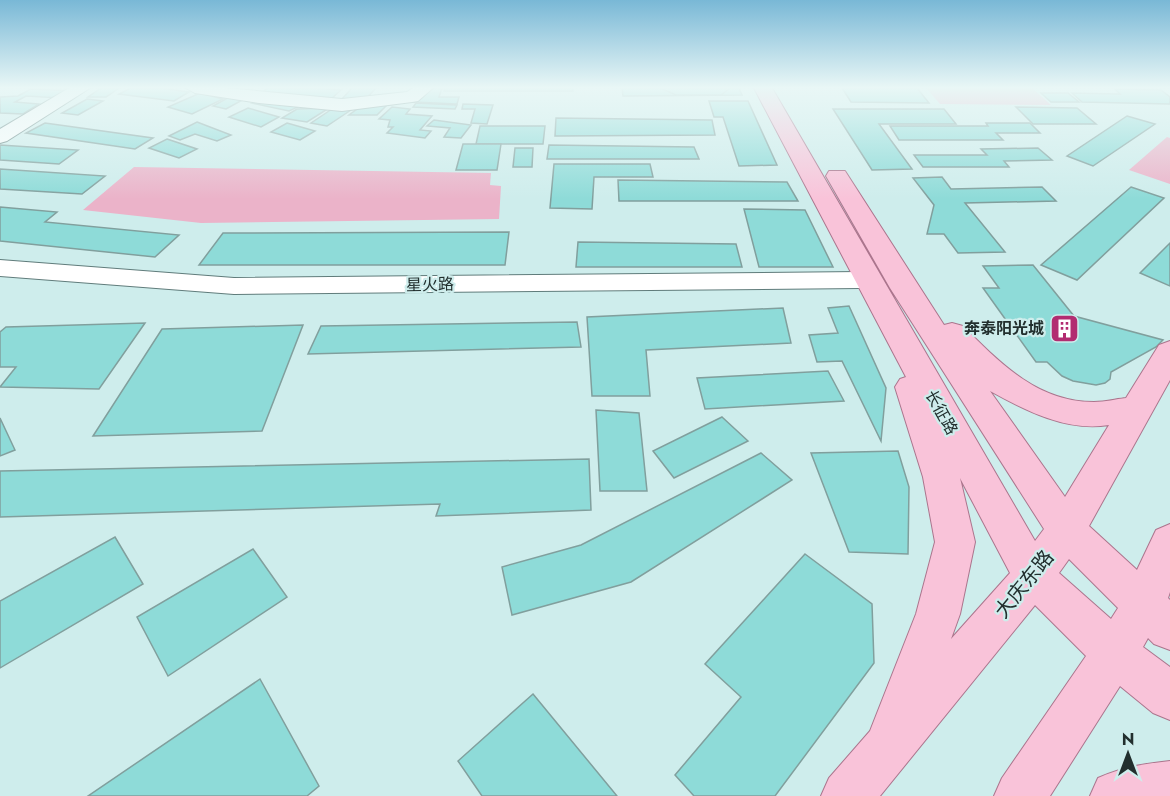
<svg xmlns="http://www.w3.org/2000/svg" width="1170" height="796" viewBox="0 0 1170 796" font-family="Jost,'Noto Sans SC',sans-serif">
	<style>
		.green { fill: #ebb3c9 }
		.building { fill: #8edbd8; stroke: #819f9d; stroke-width: 1.5 }
		.lines { fill: none; stroke-linecap: round; stroke-linejoin: round }
		.minor-casing { stroke: #607c7b; stroke-width: 2 }
		.major-casing { stroke: #ab758d; stroke-width: 2 }
		.minor { fill: #fff; fill-rule: evenodd }
		.major { fill: #f9c3d9; fill-rule: evenodd }
		.labels { text-anchor: middle; stroke-width: 4.5; stroke-linejoin: round; paint-order: stroke }
		.street-label { font-size: 16px; fill: #222f2e; stroke: #ceedec }
		.poi-label { font-size: 16px; font-weight: bold; fill: #222f2e; stroke: #ceedec; text-anchor: end }
		.near-street-label { font-size: 20px; fill: #222f2e; stroke: #ceedec }
	</style>
	<rect width="100%" height="100%" fill="#ceedec"/>
	<g class="green">
		<path d="M926 88H1032L1051 105 940 104Z"/>
		<path d="M1167 137 1170 138V184L1129 170Z"/>
		<path d="M134 167 491 173 490 185 501 186 499 219 201 223 83 210Z"/>
	</g>
	<g class="building">
		<path d="M101 88H119L106 97H88Z"/>
		<path d="M131 88H160L189 92 174 101 119 94Z"/>
		<path d="M268 88H311L341 90 331 99 261 93Z"/>
		<path d="M352 88H376L364 101 341 100Z"/>
		<path d="M433 88H442L439 97H459L457 104 414 102Z"/>
		<path d="M445 88H573V91H444Z"/>
		<path d="M622 88H739L742 95 623 96Z"/>
		<path d="M660 88H730L721 95H676Z"/>
		<path d="M842 88H917L929 103 851 102Z"/>
		<path d="M31 89 72 91 61 98 26 96 15 102 39 104 23 114 0 113V97L18 96Z"/>
		<path d="M1115 89 1161 90 1170 97V104L1082 102 1072 93 1120 94Z"/>
		<path d="M200 93 223 99 192 114 168 107Z"/>
		<path d="M1041 93H1068L1079 102H1051Z"/>
		<path d="M233 95 246 98 226 109 213 106Z"/>
		<path d="M87 99 103 101 78 115 62 113Z"/>
		<path d="M258 100 302 105 289 111 252 103Z"/>
		<path d="M709 101H748L777 165 739 166 723 117H714Z"/>
		<path d="M416 103 457 105 455 109 413 107Z"/>
		<path d="M388 104 377 115H349L360 107Z"/>
		<path d="M463 104 493 105 487 124 471 123 475 109H462Z"/>
		<path d="M335 107 351 110 327 126 311 123Z"/>
		<path d="M392 107 410 109 406 114 432 116 420 130 431 131 425 138 387 133 393 127H388L390 120 379 119Z"/>
		<path d="M1016 107 1077 108 1096 124H1033Z"/>
		<path d="M248 108 279 117 261 127 229 117Z"/>
		<path d="M329 108 307 122 282 118 297 109Z"/>
		<path d="M833 109H944L956 124H879L912 169 872 170Z"/>
		<path d="M1127 116 1155 124 1093 166 1067 156Z"/>
		<path d="M556 118 712 120 715 135 555 136Z"/>
		<path d="M434 120 471 125 461 138 444 137 450 128 427 126Z"/>
		<path d="M197 122 231 135 217 141 195 134 180 140 169 136Z"/>
		<path d="M45 123 153 138 135 149 26 133Z"/>
		<path d="M287 123 315 131 300 140 271 132Z"/>
		<path d="M986 123H1030L1040 133H996L1003 140H899L890 126H988Z"/>
		<path d="M480 126H545L543 144H476Z"/>
		<path d="M167 139 197 149 179 158 149 148Z"/>
		<path d="M463 144H501L497 170H456Z"/>
		<path d="M0 145 78 150 59 164 0 160Z"/>
		<path d="M549 145 694 147 699 159H547Z"/>
		<path d="M515 148H533L532 167H513Z"/>
		<path d="M1038 148 1052 160 1004 161 1009 167H923L914 155H987L981 149Z"/>
		<path d="M554 164H650L653 177H594L592 209 550 208Z"/>
		<path d="M0 169 105 176 82 194 0 189Z"/>
		<path d="M942 177 951 189 1042 187 1056 201 965 203 1005 252 958 253 944 234H927L934 205 913 178Z"/>
		<path d="M618 180 787 182 798 201H619Z"/>
		<path d="M1131 187 1164 198 1077 280 1041 265Z"/>
		<path d="M0 207 57 212 45 222 179 235 155 257 0 241Z"/>
		<path d="M744 209 805 210 833 267H759Z"/>
		<path d="M509 232 505 265H199L223 233Z"/>
		<path d="M578 242 736 244 742 267H576Z"/>
		<path d="M1170 243V286L1140 273Z"/>
		<path d="M1033 265 1074 316 1163 340 1156 347 1111 372 1110 379 1105 383 1096 385 1073 381 1062 376 1047 362H1036L983 288H999L983 266Z"/>
		<path d="M849 306 886 388 881 441 842 361 817 362 809 335 838 333 828 308Z"/>
		<path d="M783 308 791 343 646 350 650 396H592L587 317Z"/>
		<path d="M577 322 581 347 308 354 321 326Z"/>
		<path d="M145 323 99 389 0 387 16 367H0V332L6 327Z"/>
		<path d="M303 325 262 431 93 436 162 329Z"/>
		<path d="M828 371 844 401 705 409 697 378Z"/>
		<path d="M596 410 639 413 647 491H600Z"/>
		<path d="M722 417 748 441 674 478 653 451Z"/>
		<path d="M0 418 15 450 0 456Z"/>
		<path d="M898 451 909 487 908 554 849 552 811 453Z"/>
		<path d="M761 453 792 480 631 582 512 615 502 567 581 545Z"/>
		<path d="M589 459 591 510 436 516 440 504 0 517V471Z"/>
		<path d="M115 537 143 584 0 668V601Z"/>
		<path d="M253 549 287 597 168 676 137 617Z"/>
		<path d="M805 554 872 604 874 663 775 796H694L675 775 741 697 705 664Z"/>
		<path d="M260 679 319 786 307 796H88Z"/>
		<path d="M533 694 617 796H482L458 761Z"/>
	</g>
	<g class="lines">
		<defs>
			<g id="minor">
				<path d="M69 88H90L7 141 0 143V129Z"/>
				<path d="M186 88H226L342 99 407 92 413 88H433L418 101 412 102 342 111 259 103 195 93Z"/>
				<path d="M0 260 234 278 860 272 869 274 873 280 869 286 860 288 234 294 0 276Z"/>
			</g>
			<g id="major">
				<path d="M754 88H772L1035 541 1044 529 890 288 826 176 829 171H845L944 325 952 323 963 326C1000 363 1037 402 1094 402 1105 402 1116 399 1126 398L1159 345 1170 341V380L1089 526 1137 570 1156 530 1170 524V592L1168 598 1170 600V650L1154 644 1148 638 1143 647 1170 667V720L1153 713 1120 686 1050 796H994L1002 778 1086 656 1035 605 880 796H821L829 778 870 731 916 614 935 542 923 477 895 387 900 379 906 377ZM990 391C1026 411 1067 432 1109 425L1065 497ZM960 478 1010 573 951 639 960 614 975 542ZM1069 559 1118 608 1111 619 1059 573Z"/>
				<path d="M1170 761V796H1090L1098 778C1123 767 1143 764 1170 761Z"/>
			</g>
		</defs>
		<use href="#minor" class="minor-casing"/>
		<use href="#major" class="major-casing"/>
		<use href="#minor" class="minor"/>
		<use href="#major" class="major"/>
	</g>
	<linearGradient id="sky" x2="0" y2="1"><stop stop-color="#79b8d6"/><stop offset="0.44" stop-color="#e9f7f6"/><stop offset="1" stop-color="#e9f7f6" stop-opacity="0"/></linearGradient>
	<rect width="1170" height="199" fill="url(#sky)"/>
	<defs>
		<symbol id="building-square" viewBox="-11 -11 22 22"><rect x="-9" y="-9" width="18" height="18" rx="4" fill="#b22c71" stroke="#ceedec"/><path d="M-4-6H4V6H1V3H-1V6H-4ZM-2.5-4.3h1.7v1.8h-1.7ZM.8-4.3h1.7v1.8H.8ZM-2.5-1h1.7V.8h-1.7ZM.8-1h1.7V.8H.8Z" fill="#fff"/></symbol>
	</defs>
	<g fill-rule="evenodd">
		<use href="#building-square" x="1048" y="312" width="33" height="33"/>
	</g>
	<g class="labels">
		<g class="street-label">
			<text transform="translate(430 284) rotate(-1)" y="6">星火路</text>
			<text transform="translate(942 412) rotate(61)" y="6">长征路</text>
		</g>
		<g class="poi-label">
			<text x="1044" y="334">奔泰阳光城</text>
		</g>
		<g class="near-street-label">
			<text transform="translate(1024 584) rotate(-51)" y="7">大庆东路</text>
		</g>
	</g>
	<g transform="translate(1128 754)" stroke="#ceedec" stroke-width="4.5" paint-order="stroke">
	<path d="M0-4.5L10 22L0 15L-10 22Z" fill="#222f2e"/>
	<text y="-9" font-size="16" font-weight="bold" text-anchor="middle" fill="#222f2e">N</text>
	</g>
</svg>
